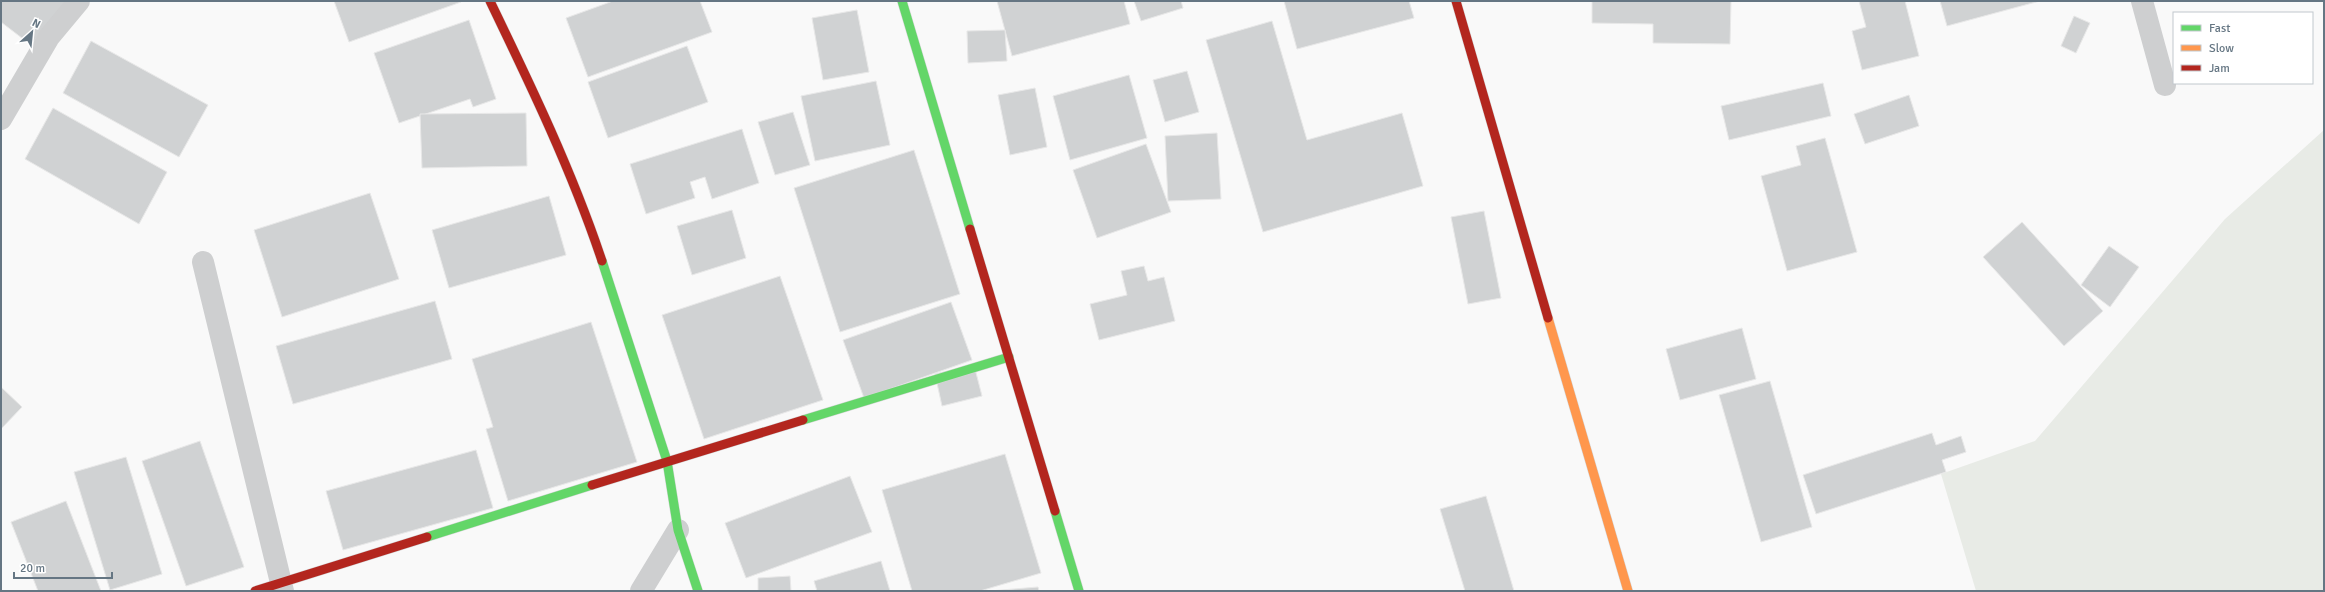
<svg xmlns="http://www.w3.org/2000/svg" width="2325" height="592" viewBox="0 0 2325 592" font-family="Signika,sans-serif">
	<style>
		.green { fill: #e8ebe6 }
		.building { fill: #d0d2d3; stroke: #e8e8e8 }
		.lines { fill: none; stroke-linecap: round; stroke-linejoin: round }
		.fast-casing { stroke: #d5d6d7; stroke-width: 10 }
		.slow-casing { stroke: #d5d6d7; stroke-width: 10 }
		.jam-casing { stroke: #d5d6d7; stroke-width: 10 }
		.street { stroke: #cecfd0; stroke-width: 22 }
		.fast { stroke: #63d668; stroke-width: 9 }
		.slow { stroke: #ff974d; stroke-width: 9 }
		.jam { stroke: #b3261e; stroke-width: 9 }
	</style>
	<rect width="100%" height="100%" fill="#f9f9f9"/>
	<path class="green" d="M2324 130V591H1976L1941 474 2035 441 2225 219Z"/>
	<g class="building">
		<path d="M1 1H66L31 45 1 22Z"/>
		<path d="M334 1H460L461 2 349 42Z"/>
		<path d="M613 1H700L712 32 588 77 566 18Z"/>
		<path d="M997 1H1124L1130 24 1012 56Z"/>
		<path d="M1134 1H1181L1183 8 1141 21Z"/>
		<path d="M1284 1H1409L1414 18 1297 49Z"/>
		<path d="M1592 1H1731L1730 44 1653 43V24L1592 23Z"/>
		<path d="M1859 1H1905L1919 56 1862 70 1852 31 1866 27Z"/>
		<path d="M1940 1H2040L1947 26Z"/>
		<path d="M857 10 869 72 823 80 812 18Z"/>
		<path d="M2074 16 2090 23 2076 53 2061 46Z"/>
		<path d="M469 20 496 99 473 107 470 99 399 123 374 53Z"/>
		<path d="M1272 21 1307 140 1402 113 1423 186 1263 232 1206 40Z"/>
		<path d="M1005 30 1007 61 968 63 967 31Z"/>
		<path d="M91 41 208 105 179 157 63 93Z"/>
		<path d="M687 46 708 102 608 138 588 82Z"/>
		<path d="M1187 71 1199 112 1165 122 1153 80Z"/>
		<path d="M1129 75 1147 138 1070 160 1053 96Z"/>
		<path d="M876 81 890 145 815 161 801 96Z"/>
		<path d="M1823 83 1831 116 1729 140 1721 106Z"/>
		<path d="M1035 88 1047 147 1010 155 998 95Z"/>
		<path d="M1909 95 1919 126 1865 144 1854 114Z"/>
		<path d="M53 108 167 172 139 224 25 159Z"/>
		<path d="M793 112 810 165 775 175 758 122Z"/>
		<path d="M526 113 527 166 422 168 420 114Z"/>
		<path d="M742 129 759 183 712 199 705 177 690 182 695 198 646 214 630 164Z"/>
		<path d="M1217 133 1221 199 1168 201 1165 136Z"/>
		<path d="M1825 138 1857 252 1787 271 1761 176 1801 165 1796 146Z"/>
		<path d="M1146 144 1171 212 1097 238 1073 170Z"/>
		<path d="M914 150 960 294 840 332 794 188Z"/>
		<path d="M370 193 399 279 282 317 254 230Z"/>
		<path d="M549 196 566 255 449 288 432 230Z"/>
		<path d="M732 210 746 258 692 275 677 226Z"/>
		<path d="M1484 211 1501 298 1468 304 1451 217Z"/>
		<path d="M2022 222 2103 311 2064 346 1983 257Z"/>
		<path d="M2109 246 2139 267 2110 307 2081 285Z"/>
		<path d="M1144 266 1148 281 1164 277 1175 321 1099 340 1090 304 1127 295 1121 271Z"/>
		<path d="M780 276 823 400 704 439 662 315Z"/>
		<path d="M435 301 452 359 293 404 276 346Z"/>
		<path d="M951 302 972 360 864 398 843 340Z"/>
		<path d="M591 322 637 462 508 501 486 429 493 427 472 359Z"/>
		<path d="M1742 328 1756 379 1680 400 1666 349Z"/>
		<path d="M974 365 982 396 942 406 935 374Z"/>
		<path d="M1770 381 1812 527 1761 542 1719 395Z"/>
		<path d="M1 387 22 407 1 429Z"/>
		<path d="M1932 433 1936 445 1961 436 1966 452 1942 460 1946 472 1816 514 1803 475Z"/>
		<path d="M200 441 244 567 186 586 142 461Z"/>
		<path d="M476 450 493 508 343 550 326 491Z"/>
		<path d="M1005 454 1041 573 980 591H912L882 490Z"/>
		<path d="M126 457 162 574 110 590 74 472Z"/>
		<path d="M850 476 872 532 746 578 725 523Z"/>
		<path d="M1486 496 1514 591H1465L1440 509Z"/>
		<path d="M66 501 101 591H38L11 522Z"/>
		<path d="M881 561 890 591H817L814 581Z"/>
		<path d="M790 576 791 591H758V578Z"/>
		<path d="M1038 587 1039 591H989Z"/>
	</g>
	<g class="lines">
		<defs>
			<g id="fast">
				<path d="M902 1 970 229"/>
				<path d="M602 261 667 461 678 530 698 591"/>
				<path d="M803 420 1009 357"/>
				<path d="M1055 511 1079 591"/>
				<path d="M427 537 592 485"/>
			</g>
			<path id="slow" d="M1548 318 1628 591"/>
			<g id="jam">
				<path d="M490 1C531 86 572 171 602 261"/>
				<path d="M1456 1 1548 318"/>
				<path d="M970 229 1055 511"/>
				<path d="M592 485 803 420"/>
				<path d="M255 591 427 537"/>
			</g>
		</defs>
		<use href="#fast" class="fast-casing"/>
		<use href="#slow" class="slow-casing"/>
		<use href="#jam" class="jam-casing"/>
		<g class="street">
			<path d="M2142 1 2165 85"/>
			<path d="M1 119 49 37 79 1"/>
			<path d="M203 262 283 591"/>
			<path d="M641 591 678 530"/>
		</g>
		<use href="#fast" class="fast"/>
		<use href="#slow" class="slow"/>
		<use href="#jam" class="jam"/>
	</g>
	<rect width="2325" height="592" fill="none" stroke="#657683" stroke-width="4"/>
	<rect x="2173" y="12" width="140" height="72" fill="#ffffff" stroke="#c1c8cd"/>
	<rect x="2181" y="25" width="20" height="6" fill="#63d668" stroke="#c1c8cd"/>
	<text x="2209" y="32" font-size="12" fill="#657683">Fast</text>
	<rect x="2181" y="45" width="20" height="6" fill="#ff974d" stroke="#c1c8cd"/>
	<text x="2209" y="52" font-size="12" fill="#657683">Slow</text>
	<rect x="2181" y="65" width="20" height="6" fill="#b3261e" stroke="#c1c8cd"/>
	<text x="2209" y="72" font-size="12" fill="#657683">Jam</text>
	<g transform="translate(32 32) rotate(27)" stroke="#ffffff" stroke-width="3" paint-order="stroke">
	<path d="M0-3L7 15L0 10L-7 15Z" fill="#657683"/>
	<text y="-6" font-size="11" font-weight="bold" text-anchor="middle" fill="#657683">N</text>
	</g>
	<path d="M14 572v6h98v-6" fill="none" stroke="#657683" stroke-width="2"/>
	<text x="20" y="572" font-size="12" fill="#657683" stroke="#ffffff" stroke-width="3" paint-order="stroke">20 m</text>
</svg>
